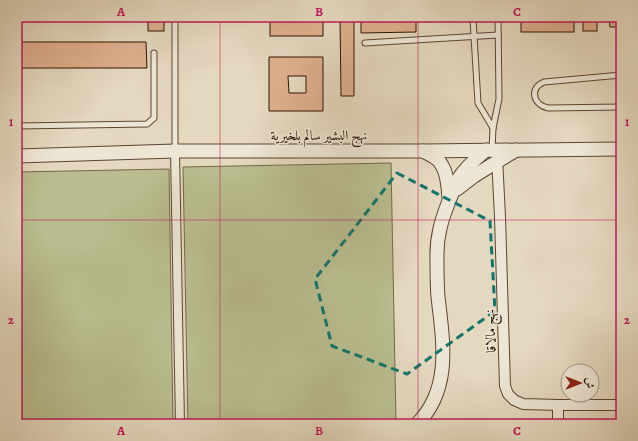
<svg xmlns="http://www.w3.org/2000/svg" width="638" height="441" viewBox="0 0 638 441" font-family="Alegreya,Amiri,serif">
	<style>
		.green { fill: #b9bd8f; stroke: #746848 }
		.building { fill: #dfae8d; stroke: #2e1401; fill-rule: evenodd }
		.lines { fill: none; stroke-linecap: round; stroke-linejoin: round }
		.service-casing { stroke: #5c4530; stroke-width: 7 }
		.pedestrian-casing { stroke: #5c4530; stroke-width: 10 }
		.minor-casing { stroke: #5c4530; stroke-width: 12 }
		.tertiary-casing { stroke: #5c4530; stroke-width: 15 }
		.service { stroke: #ede6d5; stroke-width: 5 }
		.pedestrian { stroke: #ede6d5; stroke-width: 8 }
		.minor { stroke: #ede6d5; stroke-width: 10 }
		.tertiary { stroke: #ede6d5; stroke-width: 13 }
		.marked { fill: none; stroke: #0f766e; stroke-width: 3; stroke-dasharray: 8 5; stroke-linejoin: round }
		.grid { fill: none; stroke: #c2185b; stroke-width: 1; stroke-opacity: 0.55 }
		.labels { text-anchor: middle; stroke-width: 3; stroke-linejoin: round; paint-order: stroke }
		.street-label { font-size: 14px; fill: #2e1401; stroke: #ede6d5 }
		.neatline { fill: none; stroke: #c2185b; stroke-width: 1.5 }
		.grid-label { font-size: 13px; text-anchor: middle; font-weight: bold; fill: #c2185b }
	</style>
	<rect width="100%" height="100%" fill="#e4d8bf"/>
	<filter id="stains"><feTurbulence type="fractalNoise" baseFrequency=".005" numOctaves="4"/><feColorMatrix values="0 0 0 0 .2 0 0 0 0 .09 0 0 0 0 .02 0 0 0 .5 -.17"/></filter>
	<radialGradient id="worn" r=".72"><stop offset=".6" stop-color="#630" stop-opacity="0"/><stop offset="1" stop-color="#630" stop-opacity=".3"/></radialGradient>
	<g class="green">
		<path d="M391 163 396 424H188L183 167Z"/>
		<path d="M169 169 173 424H17V172Z"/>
	</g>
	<g class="building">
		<rect x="17" y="17" width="130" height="4"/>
		<rect x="148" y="17" width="16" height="14"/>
		<rect x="270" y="17" width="53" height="19"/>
		<path d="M340 17H354V96H341Z"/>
		<path d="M361 17H416V32L361 33Z"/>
		<rect x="521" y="17" width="53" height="15"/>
		<rect x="583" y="17" width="14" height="14"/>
		<path d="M609 17H621V27H610Z"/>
		<path d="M17 42H146L147 68H17Z"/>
		<path d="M269 57H323V111H269ZM288 76H306V93H289Z"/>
	</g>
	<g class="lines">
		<defs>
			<g id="service">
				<path d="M473 17 474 36 478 103 493 128"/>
				<path d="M365 43 498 35"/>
				<path d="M621 75 544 82C529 88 533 105 548 108L621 107"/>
				<path d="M17 126 147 124 154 118V53"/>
				<path d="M175 150V17"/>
				<path d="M492 150 493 128 499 99 498 17"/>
			</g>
			<path id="pedestrian" d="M175 151 180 424"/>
			<g id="minor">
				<path d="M497 157 500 217 505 386 508 394 514 400 523 404 558 405H621"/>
				<path d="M558 405V424"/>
			</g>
			<g id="tertiary">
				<path d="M423 151C427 153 433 156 437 159 447 168 448 185 449 198"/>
				<path d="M17 156 175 151H423L621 149"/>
				<path d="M457 189 474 176 516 150"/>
				<path d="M417 424C452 389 443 341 438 297 437 285 437 273 437 260 436 236 442 218 451 196 453 191 454 186 457 181 464 169 475 159 486 150"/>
			</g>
		</defs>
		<use href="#service" class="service-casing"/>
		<use href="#pedestrian" class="pedestrian-casing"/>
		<use href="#minor" class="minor-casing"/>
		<use href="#tertiary" class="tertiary-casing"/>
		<use href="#service" class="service"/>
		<use href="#pedestrian" class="pedestrian"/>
		<use href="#minor" class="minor"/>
		<use href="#tertiary" class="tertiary"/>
	</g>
	<path class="marked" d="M397 173 490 221 495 311 407 374 332 346 315 279Z"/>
	<path class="grid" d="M220 17V424M418 17V424M17 220H621"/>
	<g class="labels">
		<g class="street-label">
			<text x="319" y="140">نهج البشير سالم بلخيرية</text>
			<text transform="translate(490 331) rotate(-92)" y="5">نهج مالاقا</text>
		</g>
	</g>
	<rect width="638" height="441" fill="none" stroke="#e4d8bf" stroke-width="44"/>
	<g transform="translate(580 383) rotate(90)"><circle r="19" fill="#ede6d5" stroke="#a19280"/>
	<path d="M0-3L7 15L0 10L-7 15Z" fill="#8f2418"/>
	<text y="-6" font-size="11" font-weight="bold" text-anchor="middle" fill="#2e1401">ش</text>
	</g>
	<rect x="22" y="22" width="594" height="397" class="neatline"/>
	<g class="grid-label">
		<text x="121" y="16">A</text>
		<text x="319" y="16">B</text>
		<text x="517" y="16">C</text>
		<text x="11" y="126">1</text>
		<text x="627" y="126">1</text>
		<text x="11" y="324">2</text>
		<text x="627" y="324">2</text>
		<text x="121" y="435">A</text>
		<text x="319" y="435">B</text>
		<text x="517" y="435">C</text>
	</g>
	<rect width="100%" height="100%" filter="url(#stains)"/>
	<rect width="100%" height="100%" fill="url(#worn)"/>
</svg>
